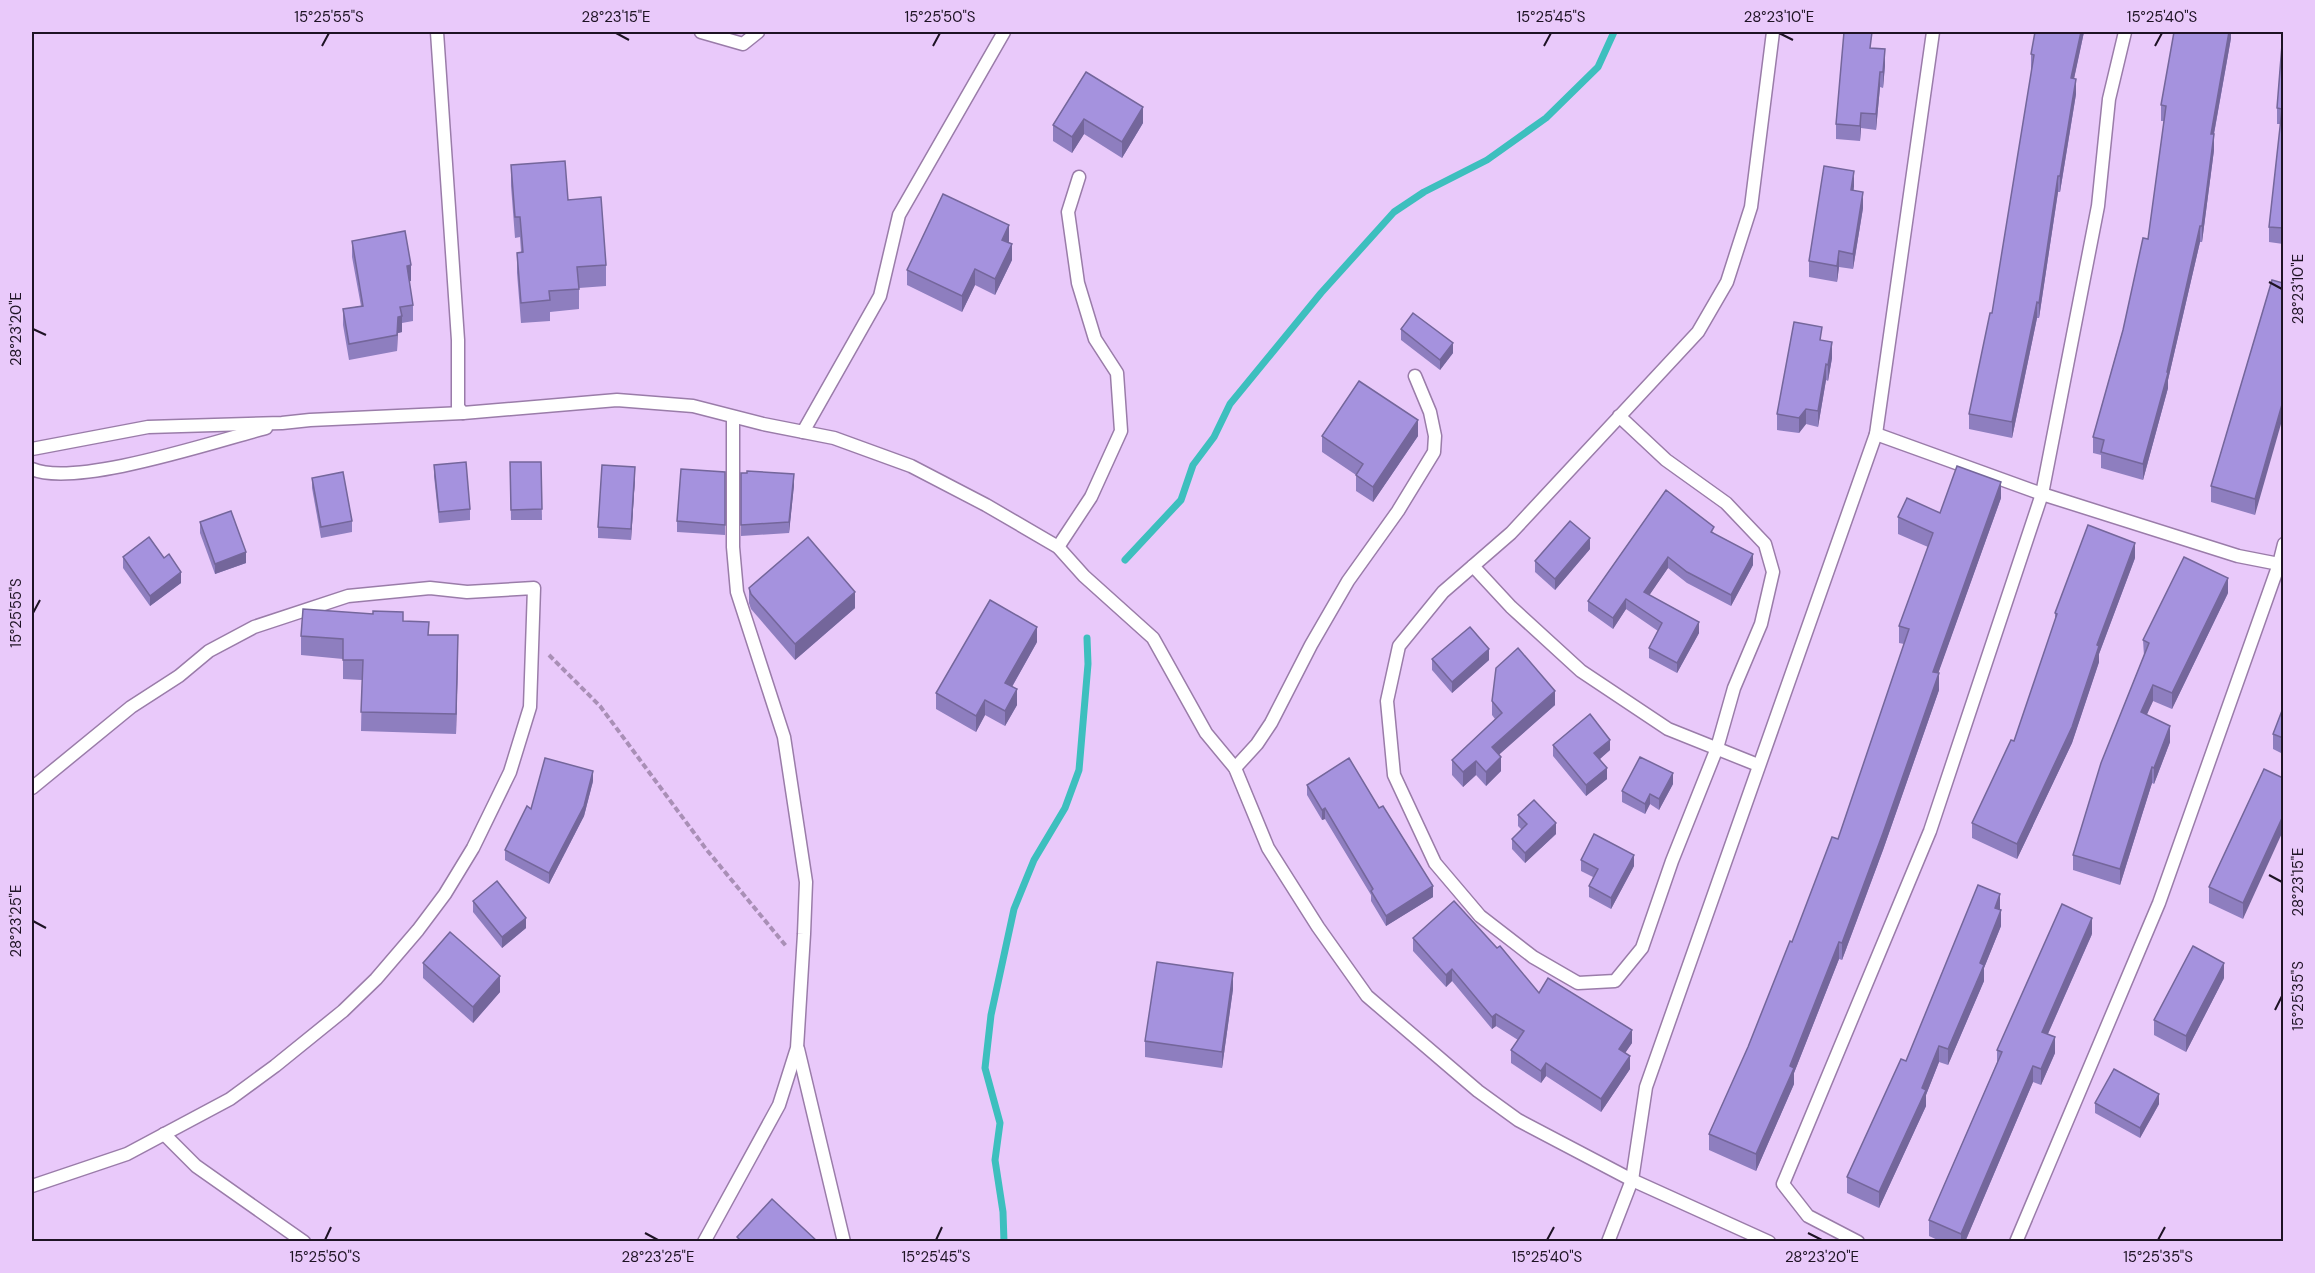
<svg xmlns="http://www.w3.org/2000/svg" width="2315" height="1273" viewBox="0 0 2315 1273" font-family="'DM Sans',sans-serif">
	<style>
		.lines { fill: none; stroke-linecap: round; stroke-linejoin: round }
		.stream { stroke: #3dbfbe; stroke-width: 7 }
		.lane-casing { stroke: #9a7ca9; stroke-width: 15 }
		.path { stroke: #a98fb6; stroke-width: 4; stroke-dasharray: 6 3; stroke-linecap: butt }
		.lane { stroke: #fff; stroke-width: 12 }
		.wall { fill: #8e7ebf }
		.shaded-wall { fill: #74669b }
		.building { fill: #a592de; stroke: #74669b; stroke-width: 1.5 }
		.ticks { fill: none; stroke: #1e1324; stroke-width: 2 }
		.neatline { fill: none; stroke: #1e1324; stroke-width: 2 }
		.ticks-label { font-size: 15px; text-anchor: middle; fill: #1e1324 }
	</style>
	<rect width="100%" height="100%" fill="#e9c9fa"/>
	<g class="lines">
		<g class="stream">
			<path d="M1125 560 1181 500 1193 465 1214 437 1230 404 1321 293 1394 212 1424 192 1487 160 1546 118 1598 67 1614 32"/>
			<path d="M1004 1242 1003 1212 995 1160 1000 1123 985 1068 991 1015 1014 909 1034 860 1065 808 1079 770 1088 664 1087 638"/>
		</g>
		<defs>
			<g id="lane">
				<path d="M437 32 458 340V407L463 413"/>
				<path d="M701 32 743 44 758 32"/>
				<path d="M1619 416 1666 460 1726 503 1765 544 1773 572 1761 624 1734 688 1717 748 1672 861 1642 948 1615 981 1578 983 1533 957 1480 916 1435 863 1394 775 1387 701 1399 646 1443 592 1511 533 1698 332 1727 282 1751 207 1773 32"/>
				<path d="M803 432 880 296 899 215 1004 32"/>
				<path d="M1876 434 2042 494 2238 556 2284 565"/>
				<path d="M32 449 148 427 282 423 310 420 463 413 617 400 693 406 763 424 834 438 911 466 986 505 1058 547 1084 576 1153 638 1206 733 1235 768 1268 848 1318 927 1367 996 1478 1091 1518 1120 1632 1180 1769 1242"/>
				<path d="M32 469C76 488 216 441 266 428"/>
				<path d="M1058 547 1091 497 1121 431 1117 373 1095 339 1078 283 1068 212 1079 177"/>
				<path d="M1473 566 1511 607 1581 671 1668 729 1758 765"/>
				<path d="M1235 768 1257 744 1271 723 1311 645 1348 581 1398 511 1434 452 1435 436 1430 412 1415 376"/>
				<path d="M32 788 131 707 179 676 209 651 254 627 348 596 430 588 467 592 534 588 530 707 510 772 473 848 445 894 418 930 376 979 343 1011 275 1066 230 1099 127 1154 32 1186"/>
				<path d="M798 1049 844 1242"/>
				<path d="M164 1134 196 1166 304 1242"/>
				<path d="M704 1242 779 1105 797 1048 804 934 806 882 784 737 737 592 733 547V417"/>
				<path d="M1608 1242 1632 1180 1646 1087 1876 434 1933 32"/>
				<path d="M1858 1242 1808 1216 1783 1184 1930 831 2042 494 2098 206 2109 99 2125 32"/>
				<path d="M2016 1242 2159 903 2279 564 2284 544"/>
			</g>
		</defs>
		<use href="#lane" class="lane-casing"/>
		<path class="path" d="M549 655 600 706 706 849 786 946"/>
		<use href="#lane" class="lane"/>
	</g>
	<g class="wall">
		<path d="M2084 32 2074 78 2076 94 2060 192H2058L2039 318H2037L2012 438 1969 429V414L1992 313 2032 70H2031V54Z"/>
		<path d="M2231 32V38L2214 134V150L2202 242H2200L2168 380V388L2143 480 2101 468V455L2093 453V437L2148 239 2164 121H2161V105Z"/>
		<path d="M2283 32V244L2269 242V227L2281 124H2277V108Z"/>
		<path d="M1872 48 1885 65 1883 88 1880 87 1876 130 1861 128 1860 141 1836 139V124Z"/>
		<path d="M1086 72 1143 123 1122 158 1084 134 1072 153 1053 141V125Z"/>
		<path d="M511 165 568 200 606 265V286L579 288V309L550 312V321L521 323 517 273V253L521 252 520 237 515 238 511 186Z"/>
		<path d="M1854 187 1853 191 1863 208 1853 269 1839 267 1837 282 1809 277V261Z"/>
		<path d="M352 241 411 281H409L413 305V321L402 323V332L398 333 397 351 349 360 343 325V309L361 306 352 257Z"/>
		<path d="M1009 241V243L1012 260 995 295 975 285 962 312 907 285V270Z"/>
		<path d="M2272 280 2255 515 2211 502V486Z"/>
		<path d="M1401 329 1453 353 1440 370 1401 340Z"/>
		<path d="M1822 340 1832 358 1828 381 1826 380 1818 427 1806 424 1799 433 1777 430V414Z"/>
		<path d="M1322 436H1418L1373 502 1356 491V475L1322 452Z"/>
		<path d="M510 462H541L542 520H511Z"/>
		<path d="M434 465 470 509V520L439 523 434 476Z"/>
		<path d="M725 472V535L677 532V521Z"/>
		<path d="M741 473 794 485 789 533 741 536Z"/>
		<path d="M312 478 352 521V532L321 538 312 488Z"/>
		<path d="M635 478 631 540 598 538V527Z"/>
		<path d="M1666 490 1714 533 1753 565 1731 606 1687 583 1668 568 1649 595 1699 633 1677 673 1649 658V648L1658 631 1626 609 1613 629 1588 611V601Z"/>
		<path d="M2001 498 1938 673 1939 690 1883 850 1842 960 1839 959 1794 1073V1084L1756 1171 1709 1150V1134L1748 1047 1792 942 1838 839 1904 644 1899 643V626L1928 547 1898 534V517L1940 513Z"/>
		<path d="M200 522 246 563 215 574 200 533Z"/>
		<path d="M1590 549 1555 590 1535 572V561Z"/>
		<path d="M123 557 181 583 150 606 123 568Z"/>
		<path d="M2135 558 2099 654V662L2072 743 2017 859 1972 838V823L2014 741 2055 621V613Z"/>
		<path d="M749 588 855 608 795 660 751 609 749 603Z"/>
		<path d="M2228 593 2172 709 2153 701 2146 715 2170 742 2154 784 2152 783 2120 885 2073 870V855L2144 656 2143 640Z"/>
		<path d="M403 621 429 635 458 655 456 734 361 731 362 680 343 679V659L301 655V636Z"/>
		<path d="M1037 642 1012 687 1017 705 1005 726 985 715 976 732 936 709V693Z"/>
		<path d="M1432 659 1489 660 1452 693 1432 670Z"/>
		<path d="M1492 701 1555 705 1499 754 1501 771 1486 786 1476 775 1463 787 1452 775V760L1495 719 1492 715Z"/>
		<path d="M2283 708V754L2273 749V734Z"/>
		<path d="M1553 745 1610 750 1600 759 1607 779 1586 796 1553 756Z"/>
		<path d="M2264 769 2243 919 2209 903V887Z"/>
		<path d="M593 781 584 816 549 884 505 860V850Z"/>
		<path d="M1673 784 1659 810 1650 804 1645 814 1622 802V791Z"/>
		<path d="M1307 785 1433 897 1386 926 1371 901V895L1325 819 1322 820 1307 795Z"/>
		<path d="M1518 815 1556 834 1525 863 1512 849V839L1522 830 1518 826Z"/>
		<path d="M1581 860 1634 866 1611 909 1589 897V886L1593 877 1581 871Z"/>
		<path d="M473 901 526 928 502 948 473 912Z"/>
		<path d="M2000 910 2001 926 1984 968V981L1948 1065 1939 1062 1926 1095V1106L1879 1208 1847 1193V1177L1906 1061Z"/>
		<path d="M2092 934 2048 1034 2055 1053 2041 1085 2033 1082 1965 1242H1942L1929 1236V1220L1997 1063V1050Z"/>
		<path d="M1413 938 1497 948 1539 993 1632 1043 1625 1053 1630 1069 1601 1112 1546 1076 1541 1083 1511 1063V1050L1518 1040 1496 1026 1492 1029 1452 981 1446 987 1413 951Z"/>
		<path d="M423 963 500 992 473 1023 423 978Z"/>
		<path d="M2224 978 2186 1052 2154 1035V1020Z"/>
		<path d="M1233 989 1222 1068 1145 1057V1041Z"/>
		<path d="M2095 1103 2159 1104 2140 1138 2095 1113Z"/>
	</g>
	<g class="shaded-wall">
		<path d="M2081 32H2084L2071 93V78Z"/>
		<path d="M2229 32H2231V38L2211 150V134Z"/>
		<path d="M1885 49V65L1883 88V72Z"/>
		<path d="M1880 72V87L1876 130V114Z"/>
		<path d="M2076 79V94L2060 192V176Z"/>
		<path d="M1143 107V123L1122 158V142Z"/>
		<path d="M1861 113V128L1860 141V126Z"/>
		<path d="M1084 119V134L1072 153V137Z"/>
		<path d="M2214 134V150L2202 242V226Z"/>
		<path d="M1854 171V187L1851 206V190Z"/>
		<path d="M2058 176V192L2039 318V303Z"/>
		<path d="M1863 192V208L1853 269V254Z"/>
		<path d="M1009 225V241L1002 255V240Z"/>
		<path d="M2200 226V242L2168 380V388L2143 480V464L2167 372Z"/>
		<path d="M1012 244V260L995 295V279Z"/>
		<path d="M1839 251V267L1837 282V266Z"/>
		<path d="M411 265V281L407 282V266Z"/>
		<path d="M975 269V285L962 312V296Z"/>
		<path d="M2037 302V318L2012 438V422Z"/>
		<path d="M402 316V332L398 333 397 351 398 317Z"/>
		<path d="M1832 342V358L1828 381V365Z"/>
		<path d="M1453 343V353L1440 370V360Z"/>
		<path d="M1826 364V380L1818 427V411Z"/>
		<path d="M2283 401V417L2255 515V499Z"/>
		<path d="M1806 409V424L1799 433V418Z"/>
		<path d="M1418 420V436L1373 502V487Z"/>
		<path d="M635 467V478L631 540V529Z"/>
		<path d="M794 474V485L789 533V522Z"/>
		<path d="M2001 482V498L1933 688V672Z"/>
		<path d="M1590 538V549L1555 590V579Z"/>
		<path d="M2135 543V558L2099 654V662L2072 743 2017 859V844L2097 645Z"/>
		<path d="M246 552V563L215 574V564Z"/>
		<path d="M1753 554V565L1731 606V595Z"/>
		<path d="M1668 557V568L1644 603V592Z"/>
		<path d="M181 572V583L150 606V596Z"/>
		<path d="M2228 578V593L2172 709V693Z"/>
		<path d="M855 592V608L795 660V644Z"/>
		<path d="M1626 599V609L1613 629V618Z"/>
		<path d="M1699 622V633L1677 673V663Z"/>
		<path d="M1037 627V642L1005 699V683Z"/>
		<path d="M458 635V655L456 734V714Z"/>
		<path d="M1489 649V660L1452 693V682Z"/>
		<path d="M1939 673V690L1883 850 1842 960V943Z"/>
		<path d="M2153 685V701L2141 728V712Z"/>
		<path d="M1017 689V705L1005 726V711Z"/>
		<path d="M1555 691V705L1492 761V747Z"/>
		<path d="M985 700V715L976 732V716Z"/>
		<path d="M2170 726V742L2154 784V768Z"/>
		<path d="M1610 740V750L1594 764V753Z"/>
		<path d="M1501 757V771L1486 786V772Z"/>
		<path d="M1476 761V775L1463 787V772Z"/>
		<path d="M2152 767V783L2120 885V869Z"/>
		<path d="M1607 768V779L1586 796V785Z"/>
		<path d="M593 771V781L584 816 549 884V873Z"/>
		<path d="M1673 773V784L1659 810V799Z"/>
		<path d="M1650 794V804L1645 814V804Z"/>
		<path d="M1325 808V819L1322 820V810Z"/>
		<path d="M2283 816V831L2243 919V903Z"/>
		<path d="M1556 823V834L1525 863V853Z"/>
		<path d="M1634 855V866L1611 909V898Z"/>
		<path d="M1433 886V897L1386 926V916Z"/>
		<path d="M2000 894V909L1995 924V908Z"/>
		<path d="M2001 910V926L1984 968V981L1948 1065V1049L1980 963Z"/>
		<path d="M526 918V928L502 948V937Z"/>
		<path d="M2092 918V934L2042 1047V1032Z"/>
		<path d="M1839 942V959L1794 1073V1084L1756 1171V1154Z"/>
		<path d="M2224 963V978L2186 1052V1036Z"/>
		<path d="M1452 969V981L1446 987V975Z"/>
		<path d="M1233 973V989L1222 1068V1052Z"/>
		<path d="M500 976V992L473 1023V1007Z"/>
		<path d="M1496 1014V1026L1492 1029V1017Z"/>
		<path d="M1632 1030V1043L1619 1062V1049Z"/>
		<path d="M2055 1037V1053L2041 1085V1069Z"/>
		<path d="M1939 1046V1062L1926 1095V1106L1879 1208V1192Z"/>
		<path d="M1630 1056V1069L1601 1112V1099Z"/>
		<path d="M1546 1063V1076L1541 1083V1071Z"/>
		<path d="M2033 1066V1082L1965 1242H1961V1234Z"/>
		<path d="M2159 1094V1104L2140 1138V1128Z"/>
	</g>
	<g class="building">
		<path d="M1844 32H1872L1870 48 1885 49 1883 72H1880L1876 114 1861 113 1860 126 1836 124Z"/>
		<path d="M2035 32H2081L2071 78 2076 79 2060 176H2058L2039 303 2037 302 2012 422 1969 414 1990 313H1992L2034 55 2031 54Z"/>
		<path d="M2174 32H2229L2211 134H2214L2202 226H2200L2167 372 2168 373 2143 464 2101 452 2104 440 2093 437 2123 330 2143 238 2148 239 2166 106 2161 105Z"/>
		<path d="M2283 32V228L2269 227 2282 109 2277 108Z"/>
		<path d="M1086 72 1143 107 1122 142 1084 119 1072 137 1053 125Z"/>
		<path d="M565 161 568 200 601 197 606 265 577 267 579 289 549 291 550 300 521 303 517 253 523 252 520 217H515L511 165Z"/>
		<path d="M1824 166 1854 171 1851 190 1863 192 1853 254 1839 251 1837 266 1809 261Z"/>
		<path d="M943 194 1009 225 1002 240 1012 244 995 279 975 269 962 296 907 270Z"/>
		<path d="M405 231 411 265 407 266 413 305 400 307 402 316 398 317 397 335 349 344 343 309 363 306 352 241Z"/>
		<path d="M2272 280 2283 283V401L2255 499 2211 486Z"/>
		<path d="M1413 313 1453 343 1440 360 1401 329Z"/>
		<path d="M1794 322 1822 327 1820 340 1832 342 1828 365 1826 364 1818 411 1806 409 1799 418 1777 414Z"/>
		<path d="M1359 381 1418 420 1373 487 1356 475 1363 464 1322 436Z"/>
		<path d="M466 462 470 509 439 512 434 465Z"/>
		<path d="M510 462H541L542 509 511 510Z"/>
		<path d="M602 465 635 467 631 529 598 527Z"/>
		<path d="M1957 466 2001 482 1933 672 1939 673 1883 833 1842 943 1839 942 1790 1066 1794 1068 1756 1154 1709 1134 1748 1047 1790 941 1792 942 1832 837 1838 839 1909 629 1899 626 1933 533 1898 517 1907 498 1940 513Z"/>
		<path d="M681 469 725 472V525L677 521Z"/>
		<path d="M747 471 794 474 789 522 741 525V473H747Z"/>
		<path d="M343 472 352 521 321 527 312 478Z"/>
		<path d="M1666 490 1714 527 1711 532 1753 554 1731 595 1687 572 1668 557 1644 592 1699 622 1677 663 1649 648 1662 623 1626 599 1613 618 1588 601Z"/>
		<path d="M231 511 246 552 215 564 200 522Z"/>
		<path d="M1570 521 1590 538 1555 579 1535 561Z"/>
		<path d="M2088 525 2135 543 2097 645 2099 646 2072 727 2017 844 1972 823 2011 740 2014 741 2057 614 2055 613Z"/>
		<path d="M149 537 164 558 169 554 181 572 150 596 123 557Z"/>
		<path d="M808 537 855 592 795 644 751 594 749 588Z"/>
		<path d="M2184 557 2228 578 2172 693 2153 685 2141 712 2170 726 2154 768 2152 767 2120 869 2073 855 2101 763 2149 643 2143 640Z"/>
		<path d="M990 600 1037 627 1005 683 1017 689 1005 711 985 700 976 716 936 693Z"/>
		<path d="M303 609 373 614V611L403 612V621L429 622 428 635H458L456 714 361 712 363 660H343V639L301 636Z"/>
		<path d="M1470 627 1489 649 1452 682 1432 659Z"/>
		<path d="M1518 648 1555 691 1492 747 1501 757 1486 772 1476 761 1463 772 1452 760 1502 713 1492 701 1496 668Z"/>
		<path d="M2283 708V738L2273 734Z"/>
		<path d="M1590 714 1610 740 1594 753 1607 768 1586 785 1553 745Z"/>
		<path d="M1640 757 1673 773 1659 799 1650 794 1645 804 1622 791Z"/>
		<path d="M545 758 593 771 584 806 549 873 505 850 527 806 531 809Z"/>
		<path d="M1349 758 1379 808 1383 806 1433 886 1386 916 1371 891 1373 889 1325 808 1322 810 1307 785Z"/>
		<path d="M2264 769 2283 778V816L2243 903 2209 887Z"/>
		<path d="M1534 800 1556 823 1525 853 1512 839 1527 824 1518 815Z"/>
		<path d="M1594 834 1634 855 1611 898 1589 886 1598 869 1581 860Z"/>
		<path d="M497 881 526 918 502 937 473 901Z"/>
		<path d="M1978 885 2000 894 1995 908 2001 910 1980 963 1984 965 1948 1049 1939 1046 1922 1088 1926 1090 1879 1192 1847 1177 1901 1059 1906 1061Z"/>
		<path d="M1454 901 1497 948 1500 946 1539 993 1548 978 1632 1030 1619 1049 1630 1056 1601 1099 1546 1063 1541 1071 1511 1050 1524 1031 1496 1014 1492 1017 1452 969 1446 975 1413 938Z"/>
		<path d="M2062 904 2092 918 2042 1032 2055 1037 2041 1069 2033 1066 1961 1234 1929 1220 2002 1052 1997 1050Z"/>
		<path d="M450 932 500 976 473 1007 423 963Z"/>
		<path d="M2193 946 2224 963 2186 1036 2154 1020Z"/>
		<path d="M1157 962 1233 973 1222 1052 1145 1041Z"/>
		<path d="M2114 1069 2159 1094 2140 1128 2095 1103Z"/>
		<path d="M772 1199 818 1242H742L737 1237Z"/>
	</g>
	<path class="ticks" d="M616 33 629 40M1779 33 1793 40M322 46 329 33M933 46 940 33M1544 46 1551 33M2155 46 2162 33M2269 282 2282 289M33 329 46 335M33 613 40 600M2269 875 2282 882M33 921 46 928M2275 1010 2282 996M645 1233 658 1240M1808 1233 1822 1240M325 1240 331 1227M936 1240 942 1227M1547 1240 1554 1227M2158 1240 2165 1227"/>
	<rect width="2315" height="1273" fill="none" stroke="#e9c9fa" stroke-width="66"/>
	<rect x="33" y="33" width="2249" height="1207" class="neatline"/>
	<g class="ticks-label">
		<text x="329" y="22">15°25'55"S</text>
		<text x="616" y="22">28°23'15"E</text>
		<text x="940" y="22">15°25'50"S</text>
		<text x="1551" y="22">15°25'45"S</text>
		<text x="1779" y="22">28°23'10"E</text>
		<text x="2162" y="22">15°25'40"S</text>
		<text transform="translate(2298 289) rotate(-90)" y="5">28°23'10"E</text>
		<text transform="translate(16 329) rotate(-90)" y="5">28°23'20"E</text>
		<text transform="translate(16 613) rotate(-90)" y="5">15°25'55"S</text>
		<text transform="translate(2298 882) rotate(-90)" y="5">28°23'15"E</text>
		<text transform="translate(16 921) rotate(-90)" y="5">28°23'25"E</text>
		<text transform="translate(2298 996) rotate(-90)" y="5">15°25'35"S</text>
		<text x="325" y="1262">15°25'50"S</text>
		<text x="658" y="1262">28°23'25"E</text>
		<text x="936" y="1262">15°25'45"S</text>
		<text x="1547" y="1262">15°25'40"S</text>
		<text x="1822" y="1262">28°23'20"E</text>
		<text x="2158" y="1262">15°25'35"S</text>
	</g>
</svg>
